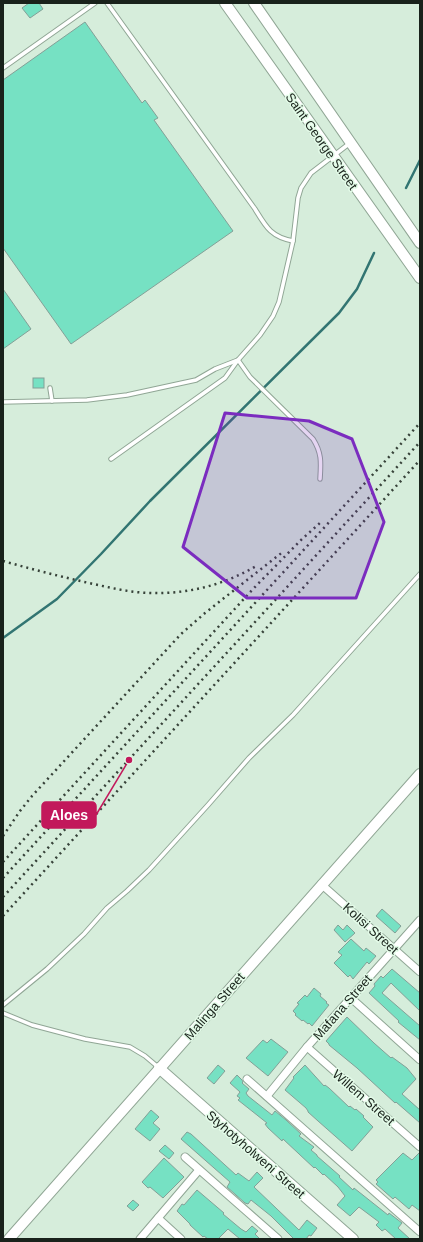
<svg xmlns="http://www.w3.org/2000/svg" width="423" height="1242" viewBox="0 0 423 1242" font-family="Helvetica,sans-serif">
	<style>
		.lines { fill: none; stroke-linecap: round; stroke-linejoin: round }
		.stream { stroke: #327572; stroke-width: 2.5 }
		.building { fill: #76e1c3; stroke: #83a097 }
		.lane-casing { stroke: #90a695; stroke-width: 5.5 }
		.street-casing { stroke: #90a695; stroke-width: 9 }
		.secondary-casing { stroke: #90a695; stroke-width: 12 }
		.lane { stroke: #fff; stroke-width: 3.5 }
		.street { stroke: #fff; stroke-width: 7 }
		.secondary { stroke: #fff; stroke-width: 10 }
		.rail { stroke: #374239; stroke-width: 2.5; stroke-dasharray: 2 4; stroke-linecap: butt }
		.marked { fill: #7b2cbf; fill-opacity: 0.2; stroke: #7b2cbf; stroke-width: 3; stroke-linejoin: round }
		.labels { text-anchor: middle; stroke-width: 3; stroke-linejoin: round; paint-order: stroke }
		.street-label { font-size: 13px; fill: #19221b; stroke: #e3fbe8 }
		.leader { fill: none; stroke: #c2185b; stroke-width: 1.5 }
		.callout-dot { fill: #c2185b; stroke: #e3fbe8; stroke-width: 1.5 }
		.callout { fill: #c2185b; stroke: #c2185b; stroke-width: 1.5 }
		.callout-label { font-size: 14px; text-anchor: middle; font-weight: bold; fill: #fff }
	</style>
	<rect width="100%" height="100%" fill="#d6eddb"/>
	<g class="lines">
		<g class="stream">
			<path d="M406 188 420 160"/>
			<path d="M3 638 57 599 101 554 150 501 339 313 357 289 374 253"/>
		</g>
	</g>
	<g class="building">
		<path d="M29 3H39L43 9 30 18 22 8Z"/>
		<path d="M85 22 142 103 145 100 158 118 154 120 233 231 71 344 3 248V80Z"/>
		<path d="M3 289 31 329 3 349Z"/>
		<rect x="33" y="378" width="11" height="10"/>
		<path d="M382 909 401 926 395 933 376 916Z"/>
		<path d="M338 925 343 930 347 925 355 933 345 942 334 930Z"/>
		<path d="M351 939 364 951 366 948 376 956 369 964 367 962 353 979 350 975 348 977 334 963 342 955 338 952Z"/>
		<path d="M392 969 420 993V1011L391 983 382 993 420 1026V1040L398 1022 399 1021 369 993 375 986 374 984 381 976 383 978Z"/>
		<path d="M314 988 321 994 320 996 327 1002 326 1003 329 1005 312 1026 309 1023 308 1024 303 1020 302 1021 295 1015 296 1014 293 1011 299 1004 297 1003 305 995 307 997Z"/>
		<path d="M347 1017 374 1043 391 1058 392 1057 407 1068 416 1079 402 1094 420 1110V1123L396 1102 395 1103 357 1068 329 1045V1044L326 1041Z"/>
		<path d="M271 1039 288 1052 268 1076 246 1058 263 1040 267 1043Z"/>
		<path d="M218 1065 225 1071 214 1084 207 1078Z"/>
		<path d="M305 1065 324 1086 325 1085 329 1088 349 1107 350 1106 355 1110 356 1109 364 1116 363 1117 373 1127 352 1151 318 1121 308 1112V1111L306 1108 285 1090 294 1078 293 1077Z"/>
		<path d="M237 1075 242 1080 243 1082 242 1083 249 1089 246 1093 248 1096 272 1115 275 1111 286 1120 301 1134 299 1136 314 1147 311 1150 317 1155V1156L340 1176 339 1177 353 1190 354 1188 388 1215 389 1213 402 1223 398 1228 410 1239H396L385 1229 382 1231 376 1225 379 1222 359 1207 350 1216 337 1205 345 1196 338 1187 324 1174 323 1175 315 1167 314 1168 283 1139 282 1141 268 1128 265 1124 267 1123 238 1100 240 1098 237 1096 240 1092 230 1083Z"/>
		<path d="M151 1110 159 1117 153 1123 160 1129 150 1141 135 1129Z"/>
		<path d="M187 1132 191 1134 236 1175 238 1173 249 1181 257 1172 263 1178 254 1187 299 1230 307 1220 317 1228 311 1236 309 1235 306 1239H294L271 1216 251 1200 248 1204 245 1203 227 1187 230 1182 181 1139Z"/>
		<path d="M165 1145 174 1153 169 1159 159 1151Z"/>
		<path d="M420 1152V1211L412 1205 409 1209 395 1197 393 1199 376 1184 378 1182 376 1180 403 1153 412 1160Z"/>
		<path d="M164 1158 184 1177 163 1198 150 1187 148 1188 142 1182Z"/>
		<path d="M197 1190 224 1213 223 1214 241 1229 246 1232 252 1226 258 1231 255 1234 260 1239H240L228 1229 218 1239H208L204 1236 203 1237 190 1225V1224L177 1211 182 1204 184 1205Z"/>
		<path d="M133 1200 139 1205 133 1211 127 1206Z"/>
	</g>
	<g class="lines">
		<defs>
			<g id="lane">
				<path d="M107 3 255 209C266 227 271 237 293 241"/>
				<path d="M3 68 95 3"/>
				<path d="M50 388 52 401"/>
				<path d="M3 402 87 400 127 395 196 380 215 369 238 360 260 335 273 316 279 302 293 241 298 198 301 188 311 173 350 143"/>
				<path d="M111 459 225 378 238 360 250 377 313 439C322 453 321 463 320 479"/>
				<path d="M3 1005 47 969 84 934 107 908 127 891 149 870 208 805 249 758 293 715 420 574"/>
				<path d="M3 1013 32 1025 85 1039 130 1047 145 1056 158 1067"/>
			</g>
			<g id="street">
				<path d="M321 884 420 972"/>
				<path d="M351 998 420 1060"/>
				<path d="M307 1047 420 1147"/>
				<path d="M247 1079 420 1232"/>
				<path d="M267 1096 307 1047 420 920"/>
				<path d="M185 1157 278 1239"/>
				<path d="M158 1218 181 1239"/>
				<path d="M140 1239 199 1170"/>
			</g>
			<g id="secondary">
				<path d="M225 3 420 278"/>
				<path d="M254 3 420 243"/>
				<path d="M159 1068 353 1239"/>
				<path d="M9 1239 420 774"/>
			</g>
		</defs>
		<use href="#lane" class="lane-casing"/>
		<use href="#street" class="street-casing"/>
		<use href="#secondary" class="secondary-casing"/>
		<use href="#lane" class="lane"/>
		<use href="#street" class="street"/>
		<use href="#secondary" class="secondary"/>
		<g class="rail">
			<path d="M3 561C35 570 66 578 98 585 116 589 134 593 153 593 190 594 226 584 258 565"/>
			<path d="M3 836 20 811 32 796 181 634 205 613 284 551"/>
			<path d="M3 862 253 589 301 540 321 522"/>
			<path d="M3 878 420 423"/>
			<path d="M3 897 420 442"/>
			<path d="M3 916 420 460"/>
		</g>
	</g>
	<path class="marked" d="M225 413 309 421 352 439 384 522 356 598H247L183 547Z"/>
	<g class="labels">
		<g class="street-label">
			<text transform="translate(322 141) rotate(55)" y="5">Saint George Street</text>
			<text transform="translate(371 928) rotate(42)" y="5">Kolisi Street</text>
			<text transform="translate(214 1006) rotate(-49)" y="5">Malinga Street</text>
			<text transform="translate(342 1007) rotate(-49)" y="5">Mafana Street</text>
			<text transform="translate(364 1097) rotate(41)" y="5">Willem Street</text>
			<text transform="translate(256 1154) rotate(41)" y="5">Styhotyholweni Street</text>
		</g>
	</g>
	<path class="leader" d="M129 760L96 815"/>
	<circle class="callout-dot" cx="129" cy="760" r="4"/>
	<rect class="callout" x="42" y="802" width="54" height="26" rx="4"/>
	<g class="callout-label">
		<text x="69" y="820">Aloes</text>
	</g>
	<rect width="423" height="1242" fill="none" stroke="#19221b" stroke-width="8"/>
</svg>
